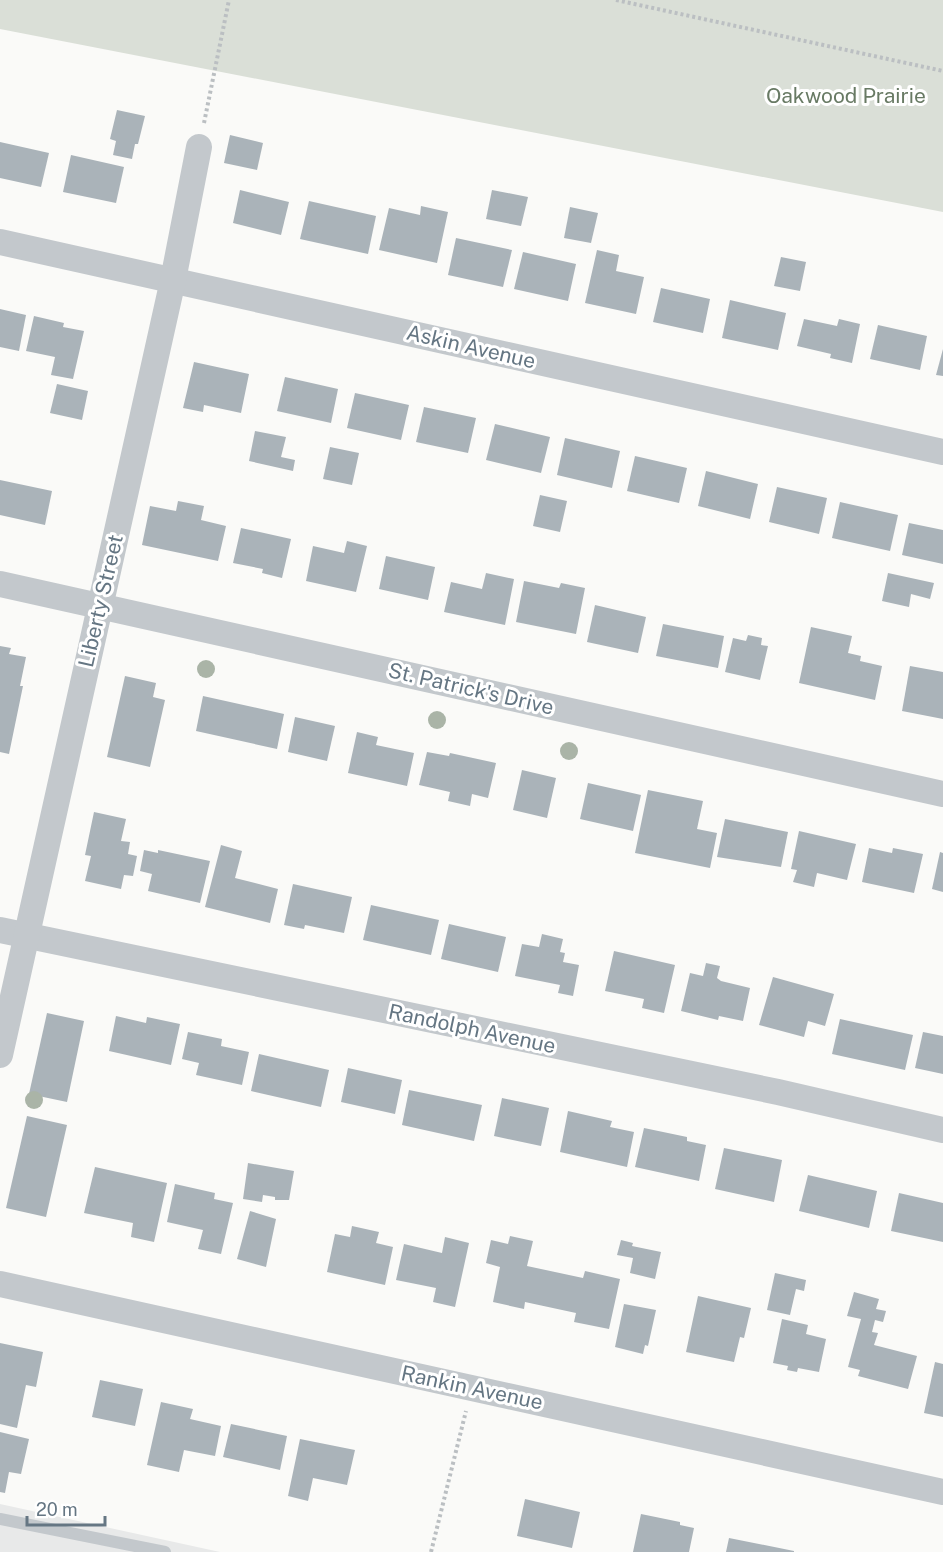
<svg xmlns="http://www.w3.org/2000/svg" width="943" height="1552" viewBox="0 0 943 1552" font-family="'Public Sans',sans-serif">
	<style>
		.built { fill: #e8e9e9 }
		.green { fill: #dadfd7 }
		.building { fill: #aab3b9 }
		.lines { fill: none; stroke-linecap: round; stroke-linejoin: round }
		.path { stroke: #bbbfc2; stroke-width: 4; stroke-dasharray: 3 3; stroke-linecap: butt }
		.service { stroke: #c3c8cc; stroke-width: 12 }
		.minor { stroke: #c3c8cc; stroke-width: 26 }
		.tree { fill: #aab4a7 }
		.labels { text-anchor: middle; stroke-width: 6; stroke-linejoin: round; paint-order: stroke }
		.park-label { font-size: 21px; fill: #687a64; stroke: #fff }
		.street-label { font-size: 21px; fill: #657683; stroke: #fff }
	</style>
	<rect width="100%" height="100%" fill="#fafaf8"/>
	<path class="built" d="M0 1504 220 1552H0Z"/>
	<path class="green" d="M0 0H943V212L0 29Z"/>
	<g class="building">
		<path d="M117 110 145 116 138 144H135L132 159 113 155 116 141 110 139Z"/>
		<path d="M230 135 263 143 257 170 224 163Z"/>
		<path d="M0 142 49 153 41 187 0 178Z"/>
		<path d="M71 155 124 167 116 203 63 192Z"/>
		<path d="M240 190 289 202 281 235 233 223Z"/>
		<path d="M492 190 528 197 521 226 486 219Z"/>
		<path d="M309 201 376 216 368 254 300 239Z"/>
		<path d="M421 206 448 212 437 263 379 250 389 208 420 215Z"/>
		<path d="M570 207 598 213 591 243 564 238Z"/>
		<path d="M456 238 512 250 503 287 448 275Z"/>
		<path d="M597 250 619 255 616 271 644 277 636 314 585 303Z"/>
		<path d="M523 252 576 264 568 301 514 289Z"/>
		<path d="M781 257 806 262 800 291 774 286Z"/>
		<path d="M661 288 710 299 703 333 653 322Z"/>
		<path d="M730 300 786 313 778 350 722 338Z"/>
		<path d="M0 309 26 315 19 351 0 347Z"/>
		<path d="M34 316 64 323 63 327 84 331 73 379 51 375 55 357 26 351Z"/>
		<path d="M804 319 837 326 839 319 860 324 852 363 830 358 831 354 797 346Z"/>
		<path d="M878 325 927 336 920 370 870 359Z"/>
		<path d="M943 349V376L936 375Z"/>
		<path d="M194 362 249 374 241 413 204 405 203 412 183 408Z"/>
		<path d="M285 377 338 389 331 423 277 411Z"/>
		<path d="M57 384 88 391 82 420 50 413Z"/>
		<path d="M355 393 409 405 401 440 347 428Z"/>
		<path d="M424 407 476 418 468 453 416 442Z"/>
		<path d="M495 424 550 437 541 473 486 460Z"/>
		<path d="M255 431 286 437 281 457 295 460 293 471 249 461Z"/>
		<path d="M565 438 620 451 612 488 557 475Z"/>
		<path d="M330 447 359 453 352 485 323 479Z"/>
		<path d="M635 456 687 468 679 503 627 491Z"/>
		<path d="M706 471 758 484 750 519 698 506Z"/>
		<path d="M0 480 52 491 45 525 0 515Z"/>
		<path d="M777 487 827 498 819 534 769 522Z"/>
		<path d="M540 495 567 501 560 532 533 526Z"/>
		<path d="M178 501 204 506 201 520 226 526 218 561 142 545 150 506 176 511Z"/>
		<path d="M840 502 898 515 890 551 832 538Z"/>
		<path d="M909 523 943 530V564L902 555Z"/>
		<path d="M241 528 291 539 282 578 262 573 263 569 233 563Z"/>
		<path d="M347 541 367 546 356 592 306 581 313 546 344 553Z"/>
		<path d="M386 556 435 567 428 600 379 589Z"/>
		<path d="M486 573 514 579 505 625 444 612 451 582 482 589Z"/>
		<path d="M888 573 934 583 930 599 911 594 909 607 882 601Z"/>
		<path d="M524 581 559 588 561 583 585 588 576 634 516 622Z"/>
		<path d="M595 605 646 617 638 653 587 642Z"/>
		<path d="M663 624 724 636 718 668 656 656Z"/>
		<path d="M811 627 852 636 848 653 861 656 860 661 882 666 875 700 799 683Z"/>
		<path d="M748 635 762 638 761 645 768 646 760 680 725 672 733 638 746 641Z"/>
		<path d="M0 646 11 648 9 654 26 657 20 686H23L9 754 0 752Z"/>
		<path d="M910 666 943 672V719L902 711Z"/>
		<path d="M125 676 156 683 153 697 165 700 150 767 107 757Z"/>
		<path d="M203 696 284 714 277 749 196 731Z"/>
		<path d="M295 717 335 726 327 761 288 752Z"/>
		<path d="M357 732 378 737 376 745 414 753 407 786 348 773Z"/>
		<path d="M427 752 449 756 450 753 496 763 488 798 472 794 470 806 448 801 450 792 419 785Z"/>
		<path d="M522 770 556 778 547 818 513 810Z"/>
		<path d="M588 783 641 795 633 831 580 819Z"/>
		<path d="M648 790 703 801 697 829 717 833 710 868 635 853Z"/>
		<path d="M94 812 126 819 121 841 130 842 128 854 137 856 133 876 124 875 121 889 85 881 91 856 85 855Z"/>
		<path d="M725 819 788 832 781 867 717 857Z"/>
		<path d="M799 831 856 844 847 880 817 873 814 887 793 882 797 870 791 869Z"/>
		<path d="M221 845 242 851 235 878 278 889 270 923 205 907Z"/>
		<path d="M869 848 892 853 893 848 923 854 914 893 862 882Z"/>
		<path d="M144 850 158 853V850L210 861 200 903 148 891 152 874 140 871Z"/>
		<path d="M940 852 943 853V892L932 889Z"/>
		<path d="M293 884 352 897 344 933 305 925 304 929 284 925Z"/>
		<path d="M371 905 439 920 431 955 363 940Z"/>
		<path d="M449 924 506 937 498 972 441 959Z"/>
		<path d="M542 934 563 939 560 952 565 953 563 962 579 965 573 996 558 993 560 985 515 976 522 944 539 947Z"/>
		<path d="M614 951 675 965 664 1013 642 1008 644 999 605 991Z"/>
		<path d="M706 963 720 966 717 978 721 981 750 988 743 1021 719 1016 718 1020 681 1011 690 973 703 976Z"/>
		<path d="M773 977 834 994 825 1026 808 1021 804 1037 759 1025Z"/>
		<path d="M47 1013 84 1021 67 1102 29 1094Z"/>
		<path d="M116 1016 146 1023 147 1017 180 1024 171 1065 109 1051Z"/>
		<path d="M840 1019 913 1035 905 1070 832 1054Z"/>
		<path d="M188 1032 222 1039 221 1046 249 1052 242 1085 196 1075 199 1063 182 1059Z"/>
		<path d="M923 1032 943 1036V1074L915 1068Z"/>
		<path d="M259 1054 329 1070 321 1107 251 1091Z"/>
		<path d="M348 1068 402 1080 395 1114 341 1102Z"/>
		<path d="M409 1090 482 1105 474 1141 402 1125Z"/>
		<path d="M502 1098 549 1108 541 1146 494 1136Z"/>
		<path d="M568 1111 612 1121 610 1127 634 1132 627 1167 560 1152Z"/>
		<path d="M27 1116 67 1125 46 1217 6 1208Z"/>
		<path d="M644 1128 687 1137V1141L706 1145 699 1181 635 1167Z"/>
		<path d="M724 1148 782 1160 774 1202 715 1189Z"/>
		<path d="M248 1163 294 1171 289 1200H275V1197L263 1195 262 1202 243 1199Z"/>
		<path d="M95 1167 167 1183 154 1242 131 1237 133 1223 84 1213Z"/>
		<path d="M808 1175 877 1191 869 1228 799 1211Z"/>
		<path d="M175 1184 215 1193 214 1199 233 1203 221 1254 198 1249 203 1230 167 1222Z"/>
		<path d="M899 1193 943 1203V1242L891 1231Z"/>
		<path d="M250 1211 276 1219 266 1267 237 1259Z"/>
		<path d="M352 1226 379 1232 376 1243 393 1247 385 1285 327 1272 335 1234 350 1237Z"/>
		<path d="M510 1236 533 1241 527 1266 583 1278 585 1271 620 1279 609 1329 574 1322 576 1313 525 1302 524 1309 493 1302 500 1267 486 1263 491 1240 508 1244Z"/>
		<path d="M445 1237 469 1243 455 1307 433 1302 436 1288 396 1280 404 1244 442 1253Z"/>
		<path d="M621 1240 633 1243 632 1246 661 1252 655 1279 630 1273 633 1258 617 1255Z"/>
		<path d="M775 1273 806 1280 804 1291 796 1289 790 1315 767 1310Z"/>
		<path d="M854 1292 879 1299 876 1309 886 1311 883 1322 875 1320 872 1332 878 1333 874 1345 917 1356 908 1389 858 1376 860 1370 848 1367 861 1319 847 1316Z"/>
		<path d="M698 1296 751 1308 744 1338 740 1337 734 1362 686 1352Z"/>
		<path d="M624 1304 656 1310 648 1346 645 1345 643 1354 615 1347Z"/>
		<path d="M782 1319 808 1325 806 1334 826 1339 819 1372 798 1368 797 1372 787 1370 788 1366 773 1363Z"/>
		<path d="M0 1343 43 1352 36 1387 26 1385 17 1428 0 1424Z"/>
		<path d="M935 1362 943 1364V1417L924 1413Z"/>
		<path d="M100 1380 143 1389 135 1426 92 1417Z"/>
		<path d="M161 1402 193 1409 190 1419 221 1426 215 1456 184 1450 179 1472 147 1465Z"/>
		<path d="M231 1424 287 1436 280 1470 223 1457Z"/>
		<path d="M0 1432 29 1439 21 1474 9 1472 5 1493 0 1492Z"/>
		<path d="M300 1439 355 1450 347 1485 313 1478 308 1501 288 1496Z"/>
		<path d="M525 1499 580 1512 572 1548 517 1536Z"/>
		<path d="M641 1514 680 1522V1525L694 1528 689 1552H633Z"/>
		<path d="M729 1538 794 1551V1552H726Z"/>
	</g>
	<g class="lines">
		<g class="path">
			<path d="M616 0 943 71"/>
			<path d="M204 123 229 0"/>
			<path d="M431 1552 466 1411"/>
		</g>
		<path class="service" d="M0 1519 165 1552"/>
		<g class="minor">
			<path d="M0 242 943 452"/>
			<path d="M0 584 943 794"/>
			<path d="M0 930 778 1092 943 1130"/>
			<path d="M0 1055 173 280 199 147"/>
			<path d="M0 1284 943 1492"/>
		</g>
	</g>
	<g class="tree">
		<circle cx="206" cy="669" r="9"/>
		<circle cx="437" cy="720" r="9"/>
		<circle cx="569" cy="751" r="9"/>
		<circle cx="34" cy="1100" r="9"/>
	</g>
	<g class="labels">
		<g class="park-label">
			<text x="846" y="103">Oakwood Prairie</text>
		</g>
		<g class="street-label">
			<text transform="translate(471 347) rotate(13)" y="7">Askin Avenue</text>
			<text transform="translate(101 601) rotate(-77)" y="7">Liberty Street</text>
			<text transform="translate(471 689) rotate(13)" y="7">St. Patrick's Drive</text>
			<text transform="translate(472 1029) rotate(12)" y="7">Randolph Avenue</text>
			<text transform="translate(472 1388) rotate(12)" y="7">Rankin Avenue</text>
		</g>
	</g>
	<path d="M27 1516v9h78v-9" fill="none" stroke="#657683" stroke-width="3"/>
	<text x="36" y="1516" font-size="18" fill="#657683" stroke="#ffffff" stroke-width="4.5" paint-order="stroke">20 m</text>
</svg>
